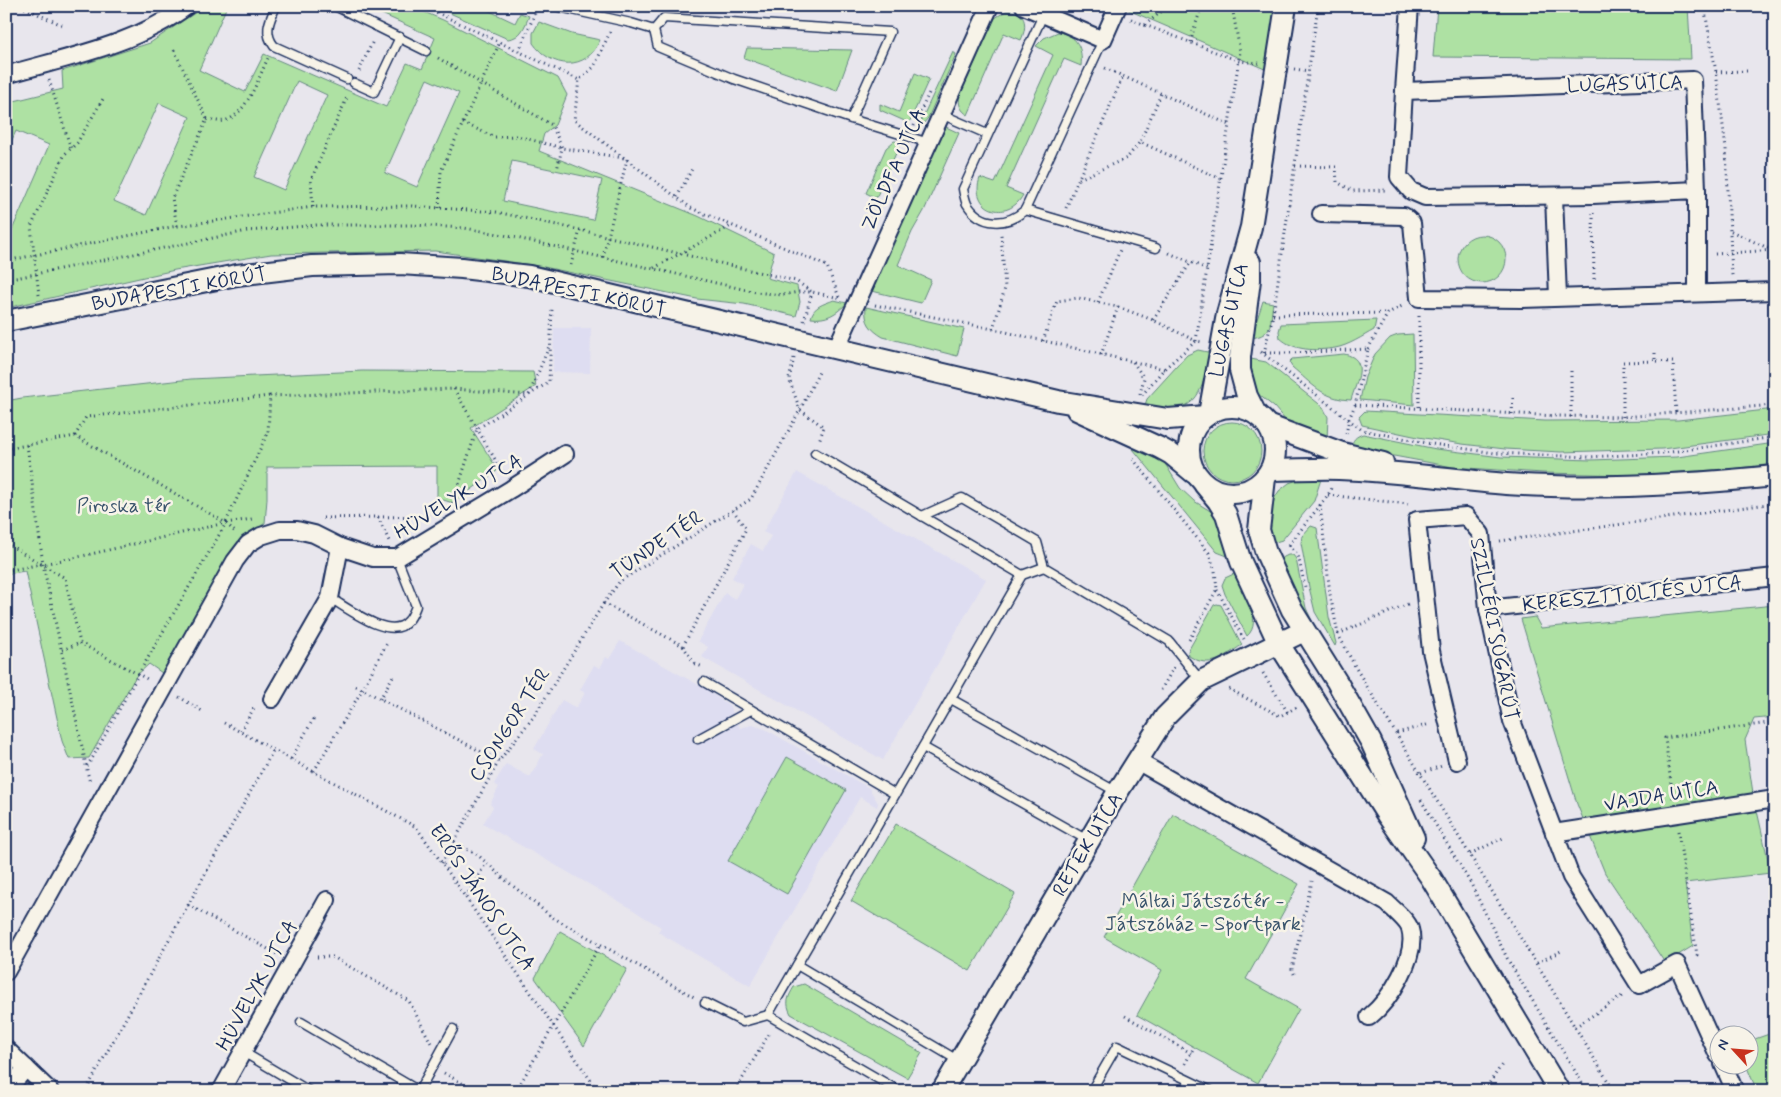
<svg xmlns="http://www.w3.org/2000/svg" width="1781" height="1097" viewBox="0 0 1781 1097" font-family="Mynerve,sans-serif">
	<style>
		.built { fill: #deddf1 }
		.green { fill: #aee1a3; stroke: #648880; fill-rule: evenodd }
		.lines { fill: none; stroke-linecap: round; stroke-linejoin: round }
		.service-casing { stroke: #1b2f5e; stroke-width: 11 }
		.minor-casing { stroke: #1b2f5e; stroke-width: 20 }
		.tertiary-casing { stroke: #1b2f5e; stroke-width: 24 }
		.path { stroke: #1b2f5e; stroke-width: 3; stroke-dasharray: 1 4; stroke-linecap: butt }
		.service { stroke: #f7f3e8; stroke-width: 8 }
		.minor { stroke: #f7f3e8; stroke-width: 16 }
		.tertiary { stroke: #f7f3e8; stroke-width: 20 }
		.labels { text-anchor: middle; stroke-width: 5; stroke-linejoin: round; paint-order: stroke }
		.street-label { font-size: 20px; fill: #1b2f5e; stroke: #f7f3e8 }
		.park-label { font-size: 20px; fill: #38536c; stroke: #f7f3e8 }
	</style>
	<rect width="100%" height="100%" fill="#e8e6ed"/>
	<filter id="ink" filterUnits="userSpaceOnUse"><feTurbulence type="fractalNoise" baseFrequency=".02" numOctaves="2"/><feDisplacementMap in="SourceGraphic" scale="10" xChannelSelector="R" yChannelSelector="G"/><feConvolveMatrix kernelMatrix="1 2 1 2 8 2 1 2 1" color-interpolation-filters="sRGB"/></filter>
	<g filter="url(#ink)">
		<g class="built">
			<path d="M554 328H591L590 373 553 372Z"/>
			<path d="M797 472 986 579 883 760 702 657 708 647 698 641 725 593 735 599 743 584 732 578 751 544 763 551 771 536 763 532Z"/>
			<path d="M620 641 702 687 729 705 740 728 752 725 765 729 869 788 878 803 877 807 860 797 750 986 658 932 661 927 644 917 629 907 483 824 493 807 490 804 499 787 494 784 506 764 530 777 543 754 534 749 562 700 576 708 585 693 580 690 594 665 600 668 606 657 609 659Z"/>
		</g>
		<g class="green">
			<path d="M205 6H227L199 70 245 92 264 54 386 107 407 63 422 69 435 38 364 6H410L443 20 558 78 567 95 555 125 544 134 539 151 698 216 774 253 767 278 797 286 800 302 796 316 744 304 697 299 539 266 435 251 271 254 175 270 6 308V244L49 145 16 131 6 153V103L63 89 62 71 150 43ZM427 79 459 93 417 187 385 173ZM297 81 327 95 284 190 254 177ZM159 103 190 117 146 215 114 201ZM512 161 602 180 593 220 503 201Z"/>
			<path d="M445 6H479L515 23 520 13 529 16C525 26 521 38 508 39L443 10Z"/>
			<path d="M1127 6H1276L1267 70 1126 9Z"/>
			<path d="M1437 6H1688L1691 59 1433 57Z"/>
			<path d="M1006 11C1026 10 1028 25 1021 40L1004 33 968 115C960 110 958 104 960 95L995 18Z"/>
			<path d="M539 22 572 34 600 40C587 72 551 69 533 43V33Z"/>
			<path d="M1058 32C1077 35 1083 48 1081 66L1064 59 1006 188 1023 195C1007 224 969 209 980 178L995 183 1053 55 1036 46 1044 38Z"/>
			<path d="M747 48 852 50 837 91 744 58Z"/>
			<path d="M953 52 956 54 928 118 923 124 919 125Z"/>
			<path d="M915 73 929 79 909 123 880 110V104L899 112Z"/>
			<path d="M946 127 959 133 924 211 912 232 898 265 931 280 921 303 872 291 910 203Z"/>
			<path d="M894 141 901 142 876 198 866 193 886 148Z"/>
			<circle cx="1482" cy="259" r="24"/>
			<path d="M834 300 847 303C836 314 827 320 811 318 813 306 824 304 834 300Z"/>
			<path d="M1263 301 1273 303C1270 322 1274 335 1251 338Z"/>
			<path d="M866 307 964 329 957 356 883 337C871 330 864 322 866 307Z"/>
			<path d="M1376 320 1374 330C1363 336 1348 346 1335 348 1316 351 1294 351 1280 338L1279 331 1281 324Z"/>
			<path d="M1413 334 1414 405 1360 400 1365 377 1375 354 1390 338 1398 335Z"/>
			<path d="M1198 350 1212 353C1199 399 1197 415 1144 408L1147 399 1187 355Z"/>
			<path d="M1344 354C1370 359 1356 382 1351 400 1323 399 1312 384 1292 367L1289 362 1292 359Z"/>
			<path d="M1246 358 1266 362 1323 407 1328 417 1327 440 1296 429 1286 421 1274 407 1258 394 1252 388Z"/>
			<path d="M362 371 533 372 536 386 471 428 498 470 453 503 437 498V466L267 467V499L265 523 236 545 165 675 149 664 136 676 89 758 69 759 62 741 25 571 6 574V401L22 398 191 379Z"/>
			<path d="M1775 409V434L1662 449 1561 452 1505 449 1462 444 1418 437 1362 425 1359 417 1365 411 1545 421 1678 420Z"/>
			<circle cx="1232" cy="451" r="29"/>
			<path d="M1363 434 1436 449 1501 457 1591 460 1677 457 1775 443V464L1729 469 1632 475 1543 473 1453 467 1351 448C1353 439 1355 437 1363 434Z"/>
			<path d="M1131 442 1161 457 1180 488 1194 501 1212 512 1224 531 1230 557 1217 552 1133 449Z"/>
			<path d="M1322 476 1314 501 1282 540 1269 544V507L1279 491 1289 483 1300 479Z"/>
			<path d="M1311 526 1317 528 1329 617 1336 643 1335 646 1315 612 1309 587 1301 543 1302 536Z"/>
			<path d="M1288 555H1293L1296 559 1306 608 1324 646 1309 624 1276 561Z"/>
			<path d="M1236 573C1243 588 1264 622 1247 636L1225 594 1222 585 1225 578Z"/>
			<path d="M1217 604 1221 605 1242 645C1223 657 1211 670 1189 656L1188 651 1214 605Z"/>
			<path d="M1775 605V717L1754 719 1745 740 1753 793 1771 873 1685 883 1693 946 1665 963 1605 873 1577 804 1521 619 1535 617 1541 628Z"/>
			<path d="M787 757 846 790 787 894 728 861Z"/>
			<path d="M1173 814 1299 884 1246 979 1299 1009 1258 1083 1137 1015 1162 970 1104 937Z"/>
			<path d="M896 824 1015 894 970 971 851 901Z"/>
			<path d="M560 931 627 969 584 1046 535 978Z"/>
			<path d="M804 984 922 1053 907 1078 791 1014C785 1003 788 997 794 987Z"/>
			<path d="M1775 1032V1091H1757L1746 1065 1748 1064 1749 1041Z"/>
		</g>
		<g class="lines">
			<defs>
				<g id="service">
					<path d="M276 6C270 20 263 32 274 46L347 79"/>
					<path d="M335 6 426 51"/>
					<path d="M554 6 631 23 654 30"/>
					<path d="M1043 15 963 189C964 194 965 200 967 204 981 227 1007 226 1025 210L1103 40"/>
					<path d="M354 83 374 92 400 37"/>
					<path d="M941 114 987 134"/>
					<path d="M851 119 890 32 664 18 654 30 658 47 734 79 851 119 929 143"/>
					<path d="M1025 210 1156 248"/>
					<path d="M815 453 1022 575"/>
					<path d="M922 516 962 498 1037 542 1044 567 1169 641 1201 681"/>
					<path d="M330 598C348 608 391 642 408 621 412 617 414 611 416 606L397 558"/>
					<path d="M704 682 895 794"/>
					<path d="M951 699 1117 792"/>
					<path d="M698 739 751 710"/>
					<path d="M923 747 1089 841"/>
					<path d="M797 965 959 1061"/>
					<path d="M705 1003 743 1022 768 1015 899 1091"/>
					<path d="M768 1015 1022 575 1044 567"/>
					<path d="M301 1022 419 1091"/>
					<path d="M243 1052 309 1091"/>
					<path d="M419 1091 453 1029"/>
					<path d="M1091 1091 1117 1046 1211 1091"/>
				</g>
				<g id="minor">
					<path d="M1024 6 1103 40 1118 6"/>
					<path d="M6 75C68 57 135 45 187 6"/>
					<path d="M1404 91 1410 6"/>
					<path d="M1697 190 1593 195 1425 197 1411 191 1399 177 1404 91 1693 80 1697 190V293"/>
					<path d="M1554 196 1558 297"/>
					<path d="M1321 214 1404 216 1412 223 1419 298 1522 299 1775 291"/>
					<path d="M836 349 990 6"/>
					<path d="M1488 609 1775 577"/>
					<path d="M272 699 330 598 340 547"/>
					<path d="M1137 761 1387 903C1393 909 1408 921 1410 929 1418 956 1390 1000 1369 1017"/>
					<path d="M1457 761 1431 651 1417 520 1466 516 1481 534 1488 609 1512 721 1571 877 1639 985 1677 964 1718 1055"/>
					<path d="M1554 833 1775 799"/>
					<path d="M6 972 235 561 248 544 261 536 280 530H297L314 534 340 547 373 558H397L511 489 565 454"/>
					<path d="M6 1049 50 1091"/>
					<path d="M1723 1064 1735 1091"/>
					<path d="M7 1091 26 1068"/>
					<path d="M221 1091 327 900"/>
				</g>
				<g id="tertiary">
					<path d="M1250 262V280L1240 357V370L1247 396 1256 414"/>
					<path d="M6 321 237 275 312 266 400 264 462 268 529 276 1058 401 1168 419 1206 416"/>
					<circle cx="1232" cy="450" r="43"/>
					<path d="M1077 410 1160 448 1171 454 1194 473"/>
					<path d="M1209 414 1227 314 1251 227 1286 6"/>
					<path d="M1267 425 1342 453 1383 463"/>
					<path d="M1271 470C1294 470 1317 468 1339 469 1395 471 1450 479 1506 484 1595 490 1686 485 1775 476"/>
					<path d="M1265 478 1259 530 1266 553 1292 610 1337 682 1371 742 1414 838"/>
					<path d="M1204 484 1218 501 1226 514 1241 562 1279 644 1387 815 1431 878 1559 1091"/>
					<path d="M942 1091 1117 793 1165 717 1201 681 1304 631"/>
				</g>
			</defs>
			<use href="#service" class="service-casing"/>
			<use href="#minor" class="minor-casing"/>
			<use href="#tertiary" class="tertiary-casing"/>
			<g class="path">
				<path d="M20 6 62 25"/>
				<path d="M106 6 108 11"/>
				<path d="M423 6 579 80"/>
				<path d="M1704 6 1716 72 1726 149 1732 276"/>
				<path d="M6 10 8 6"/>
				<path d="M1131 19 1145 25 1168 6"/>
				<path d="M1145 25 1239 61 1259 63"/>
				<path d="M610 32 594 67 579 80 574 120 691 208 827 266 839 297"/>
				<path d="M1191 42 1193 32 1202 6"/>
				<path d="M174 50 207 119 172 198 177 226"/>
				<path d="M519 51 538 6"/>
				<path d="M438 58 552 125 562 148 557 170"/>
				<path d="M1105 68 1230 125"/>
				<path d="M1294 69 1309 71"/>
				<path d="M359 71 373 41"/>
				<path d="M1716 72 1747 71"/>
				<path d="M49 80 71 149"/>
				<path d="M1161 94 1140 142 1221 179"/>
				<path d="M207 119C214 120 220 123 227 120 247 113 259 77 268 58"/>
				<path d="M463 123 495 137 517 136 562 148 624 158"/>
				<path d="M914 126 929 93"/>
				<path d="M1295 166 1336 167 1337 182 1353 191 1388 190"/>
				<path d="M1079 179 1127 158 1140 142"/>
				<path d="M677 197 692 169"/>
				<path d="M313 207 311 180 348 95"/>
				<path d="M439 208 441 171 500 42"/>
				<path d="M1066 208 1123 76"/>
				<path d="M1593 213 1594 279"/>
				<path d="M1731 231 1772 250"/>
				<path d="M1169 253 1207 269"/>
				<path d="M1715 254 1775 250"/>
				<path d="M603 257 627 159"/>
				<path d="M6 261 171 227 313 207 412 206 496 212 580 230 796 281 812 292"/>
				<path d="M571 265 580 230"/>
				<path d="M654 268 731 226"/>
				<path d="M6 280 247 231 317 225H413L464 228 499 234 756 292 782 295 799 292H812L840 298"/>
				<path d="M39 295 31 227 65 154 77 143 103 99"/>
				<path d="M1098 302 1120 250"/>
				<path d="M875 305 993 329 1164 369"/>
				<path d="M1773 308 1774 328"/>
				<path d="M1273 315 1388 313"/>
				<path d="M1419 316V410"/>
				<path d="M1153 320 1191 262"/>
				<path d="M804 321 812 292"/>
				<path d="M993 329 1005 288 1001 234"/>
				<path d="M1043 341 1057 301 1078 298 1118 307 1153 320 1196 341"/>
				<path d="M1196 341 1240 52 1232 6"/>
				<path d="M1368 349 1388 313 1404 305"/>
				<path d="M1261 352 1362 430 1432 444 1495 453 1589 457 1664 453 1775 437"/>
				<path d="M1264 353 1273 315 1318 6"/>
				<path d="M1265 353H1289L1368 349 1355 405 1349 419 1346 434"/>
				<path d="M1655 353V361L1673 362 1676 413"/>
				<path d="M1101 355 1118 307"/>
				<path d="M794 358 789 379 800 410 824 427 819 441"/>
				<path d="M1133 362 1144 378 1140 394"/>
				<path d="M454 389 503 473"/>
				<path d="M1142 395 1164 369 1196 341 1203 342"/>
				<path d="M1355 405 1557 416 1623 417 1775 405"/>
				<path d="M1512 414 1513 398"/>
				<path d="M1571 417V370"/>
				<path d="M1623 417V362L1655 361"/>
				<path d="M75 436 86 417 270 396"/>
				<path d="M27 445 43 564 90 784"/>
				<path d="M6 449 75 436 226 523 235 532"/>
				<path d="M1133 459 1209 553 1215 571 1217 589 1188 642"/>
				<path d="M1328 495 1408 504"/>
				<path d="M453 503 477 429 549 382 552 308"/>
				<path d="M1320 505 1330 594 1338 634 1357 670 1614 1091"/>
				<path d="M733 510 746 529 683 646 604 603 620 581 751 499 800 410 820 370"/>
				<path d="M378 517 389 541"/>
				<path d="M323 518 430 516"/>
				<path d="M226 522 268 432 270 396 454 389 529 395 550 344"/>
				<path d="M1500 541 1775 503"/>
				<path d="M6 543 65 578 80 643 149 680"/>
				<path d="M1289 545 1298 555 1305 587"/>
				<path d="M1289 545 1328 495 1332 488"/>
				<path d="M6 571 78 557 225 523"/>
				<path d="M1217 590 1244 639"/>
				<path d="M1338 634 1408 604"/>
				<path d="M683 646 695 664"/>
				<path d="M62 650 80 643"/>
				<path d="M695 664 703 667"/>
				<path d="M1263 673 1288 713"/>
				<path d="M356 686 499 761"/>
				<path d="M1229 689 1280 716 1297 707"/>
				<path d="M1161 690 1174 667"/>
				<path d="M179 697 204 712"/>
				<path d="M380 699 393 676"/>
				<path d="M224 723 416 827 442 863 598 1091"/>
				<path d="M241 731 255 706"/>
				<path d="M1397 733 1430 724"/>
				<path d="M291 759 315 716"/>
				<path d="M87 766 93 757 138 675 226 523 252 519"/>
				<path d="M314 771 362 690 388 641"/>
				<path d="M1421 773 1442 766"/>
				<path d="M1673 798 1665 738 1775 722"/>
				<path d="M1421 800 1471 884 1508 960 1587 1091"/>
				<path d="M1678 831 1697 955 1694 957"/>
				<path d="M454 842 479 856 503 878 552 917 694 997"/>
				<path d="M1470 854 1503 838"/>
				<path d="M442 863 499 761 534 716 604 603"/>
				<path d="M466 897 486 863"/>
				<path d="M188 905 277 954"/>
				<path d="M317 957H333L409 1001 431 1043"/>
				<path d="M1537 963 1561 951"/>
				<path d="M1294 974 1292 969 1312 881"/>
				<path d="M1125 1016 1191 1053"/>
				<path d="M1575 1027 1625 994"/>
				<path d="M1185 1064 1194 1047"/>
				<path d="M444 1073 476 1091"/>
				<path d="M89 1085 274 749"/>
				<path d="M516 1091 600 945"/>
				<path d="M735 1091 771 1031"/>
				<path d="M1484 1091 1503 1063"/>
			</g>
			<use href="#service" class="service"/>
			<use href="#minor" class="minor"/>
			<use href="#tertiary" class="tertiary"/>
		</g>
	</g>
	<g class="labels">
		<g class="street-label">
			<text transform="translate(1625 83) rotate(-2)" y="7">LUGAS UTCA</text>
			<text transform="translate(893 169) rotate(-66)" y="7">ZÖLDFA UTCA</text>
			<text transform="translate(179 288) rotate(-10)" y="7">BUDAPESTI KÖRÚT</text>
			<text transform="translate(579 291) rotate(12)" y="7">BUDAPESTI KÖRÚT</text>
			<text transform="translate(1228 320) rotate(-77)" y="7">LUGAS UTCA</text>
			<text transform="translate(458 496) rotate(-31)" y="7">HÜVELYK UTCA</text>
			<text transform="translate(656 544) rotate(-34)" y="7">TÜNDE TÉR</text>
			<text transform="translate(1632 593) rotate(-6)" y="7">KERESZTTÖLTÉS UTCA</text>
			<text transform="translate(1495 629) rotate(79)" y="7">SZILLÉRI SUGÁRÚT</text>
			<text transform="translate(509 724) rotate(-57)" y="7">CSONGOR TÉR</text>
			<text transform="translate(1661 795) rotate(-9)" y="7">VAJDA UTCA</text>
			<text transform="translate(1087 844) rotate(-59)" y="7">RETEK UTCA</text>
			<text transform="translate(483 897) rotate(56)" y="7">ERŐS JÁNOS UTCA</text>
			<text transform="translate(256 985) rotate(-61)" y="7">HÜVELYK UTCA</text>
		</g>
		<g class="park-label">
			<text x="124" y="512">Piroska tér</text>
			<text x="1203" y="907">Máltai Játszótér -<tspan x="1203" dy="23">Játszóház - Sportpark</tspan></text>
		</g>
	</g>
	<rect width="1781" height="1097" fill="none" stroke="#f7f3e8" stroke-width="25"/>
	<rect x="12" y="12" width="1756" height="1072" fill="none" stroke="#1b2f5e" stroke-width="2" filter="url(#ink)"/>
	<g transform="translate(1734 1050) rotate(296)"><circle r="24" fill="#f7f3e8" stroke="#9fa5b1"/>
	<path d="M0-4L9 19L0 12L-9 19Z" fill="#c8321e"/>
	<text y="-8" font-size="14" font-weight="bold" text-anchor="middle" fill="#1b2f5e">N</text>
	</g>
</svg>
